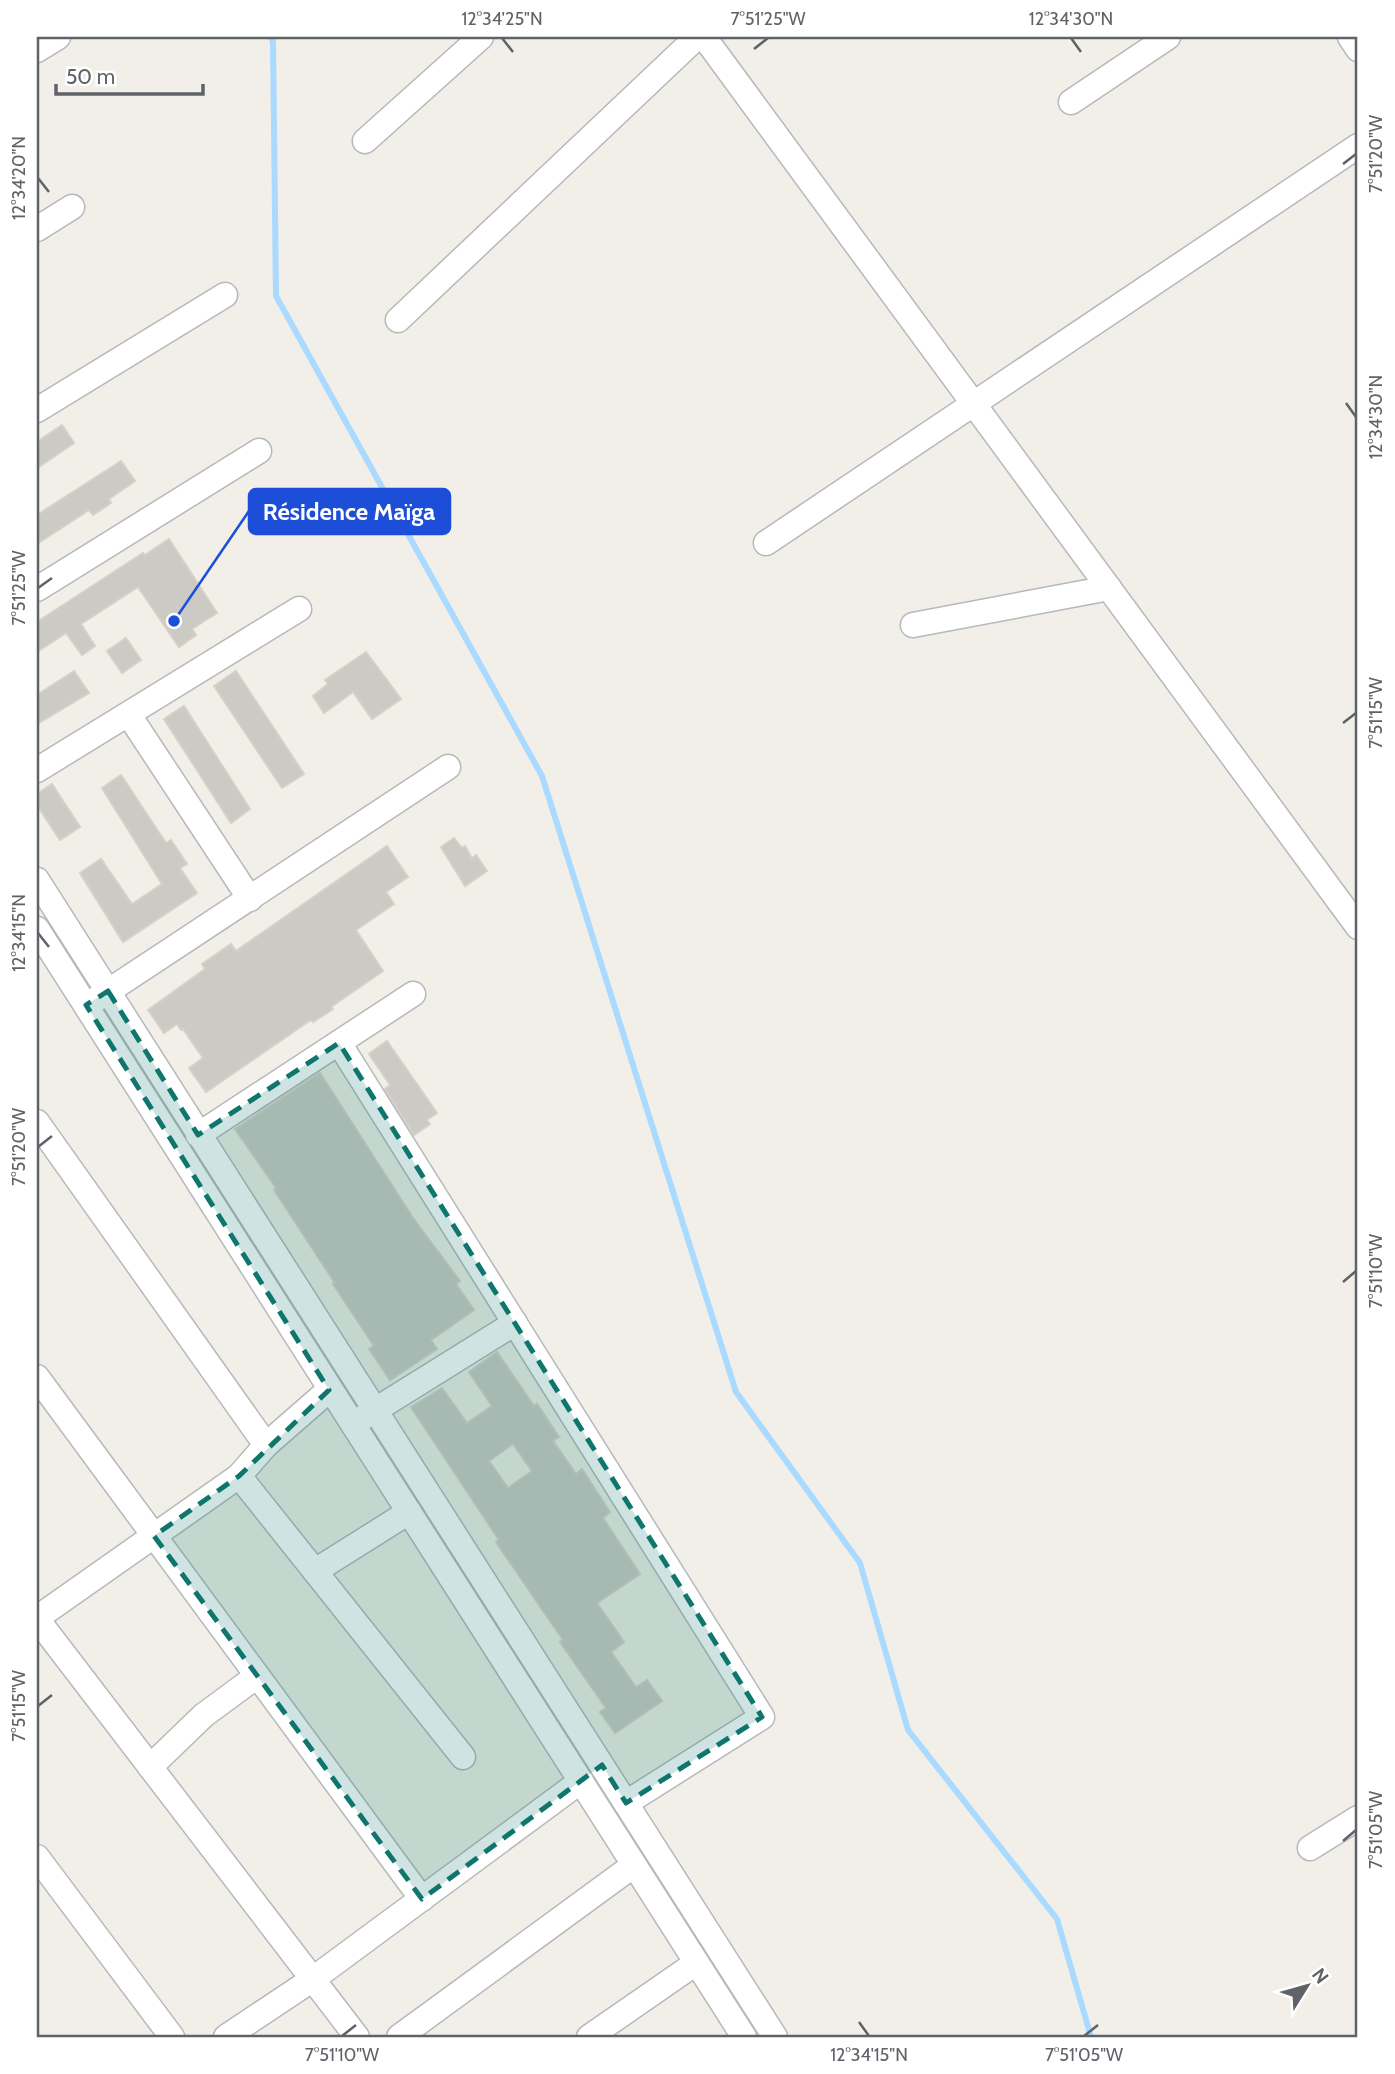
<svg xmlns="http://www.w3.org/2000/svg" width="1395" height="2074" viewBox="0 0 1395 2074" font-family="Cabin,sans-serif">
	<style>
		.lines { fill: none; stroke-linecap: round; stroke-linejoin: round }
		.stream { stroke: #aadaff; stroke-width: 6 }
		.building { fill: #cccac5; stroke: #d6d1c6; stroke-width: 2; fill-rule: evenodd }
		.minor-casing { stroke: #b5b8bc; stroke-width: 27 }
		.minor { stroke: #fff; stroke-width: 24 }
		.marked { fill: #0f766e; fill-opacity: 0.2; stroke: #0f766e; stroke-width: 5; stroke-dasharray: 14 9; stroke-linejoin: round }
		.ticks { fill: none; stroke: #5f6368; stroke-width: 2.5 }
		.leader { fill: none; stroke: #1d4ed8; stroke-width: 2.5 }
		.callout-dot { fill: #1d4ed8; stroke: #fff; stroke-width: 2.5 }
		.callout { fill: #1d4ed8; stroke: #1d4ed8; stroke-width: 2.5 }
		.callout-label { font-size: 24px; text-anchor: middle; font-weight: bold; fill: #fff }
		.neatline { fill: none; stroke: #5f6368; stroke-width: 2.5 }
		.ticks-label { font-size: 18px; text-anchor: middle; fill: #5f6368 }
	</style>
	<rect width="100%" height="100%" fill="#f1efe8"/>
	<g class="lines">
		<path class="stream" d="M271 37 273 42 276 296 542 776 736 1392 860 1563 908 1730 1057 1919 1091 2037"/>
	</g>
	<g class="building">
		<path d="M62 425 74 443 37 468V442Z"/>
		<path d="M121 461 135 481 109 499 111 503 93 515 89 510 37 544V515Z"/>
		<path d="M169 539 217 613 192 629 196 635 179 647 138 587 81 624 95 646 82 655 66 633 37 652V622L143 553 145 555Z"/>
		<path d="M126 638 141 660 122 673 107 651Z"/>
		<path d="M366 652 401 699 372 719 353 692 324 713 313 696 328 684 325 680Z"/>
		<path d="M74 671 89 693 37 724V695Z"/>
		<path d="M236 671 304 774 282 788 214 686Z"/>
		<path d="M184 706 250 809 231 823 164 719Z"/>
		<path d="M121 775 166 843 171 840 187 864 180 868 197 893 123 942 80 873 101 859 132 904 162 884 102 788Z"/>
		<path d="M52 784 80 827 60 840 37 805V794Z"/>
		<path d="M454 838 462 848 465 846 472 858 476 855 487 871 465 886 441 847Z"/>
		<path d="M387 846 408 877 386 892 394 904 356 930 383 971 331 1007 333 1009 313 1022 311 1020 302 1026 206 1092 189 1068 203 1058 183 1029 181 1030 177 1024 164 1033 148 1010 205 969 202 964 231 944 236 951Z"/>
		<path d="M387 1041 437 1113 427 1120 430 1124 414 1135 385 1089 390 1085 369 1054Z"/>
		<path d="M320 1073 413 1218 460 1281 456 1284 474 1310 431 1340 437 1349 390 1380 369 1349 374 1346 333 1284 335 1283 274 1190 276 1188 235 1129Z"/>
		<path d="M497 1352 534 1406 537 1404 559 1437 553 1441 576 1474 582 1469 610 1512 603 1518 640 1574 597 1603 624 1642 611 1652 636 1687 647 1680 662 1701 615 1733 600 1712 606 1708 560 1642 563 1640 496 1542 499 1540 411 1407 442 1388 467 1423 492 1406 469 1372ZM513 1444 532 1471 508 1488 489 1461Z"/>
	</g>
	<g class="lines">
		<g class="minor-casing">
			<g id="minor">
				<path d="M704 37 1358 927"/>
				<path d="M1350 37 1358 49"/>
				<path d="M37 50 58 37"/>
				<path d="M1071 102 1168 37"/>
				<path d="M365 141 481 37"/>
				<path d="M37 229 72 207"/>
				<path d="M398 320 697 37"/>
				<path d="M37 410 225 295"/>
				<path d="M766 543 1358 146"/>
				<path d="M37 589 259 451"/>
				<path d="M913 625 1109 588"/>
				<path d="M129 715 250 899"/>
				<path d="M37 770 299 609"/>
				<path d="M37 880 775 2037"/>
				<path d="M37 929 744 2037"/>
				<path d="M95 1000 448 767"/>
				<path d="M339 1043 762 1717 626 1803"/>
				<path d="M37 1122 266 1445"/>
				<path d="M198 1135 413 994"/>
				<path d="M37 1377 422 1899"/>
				<path d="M361 1419 515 1323"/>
				<path d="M239 1476 463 1757"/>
				<path d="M315 1571 409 1512"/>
				<path d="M37 1618 239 1476 266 1445 329 1390"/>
				<path d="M37 1619 357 2037"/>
				<path d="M150 1767 204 1715 257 1676"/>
				<path d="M1310 1848 1358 1818"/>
				<path d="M37 1857 172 2037"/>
				<path d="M226 2037 313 1979 581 1781"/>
				<path d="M399 2037 634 1865"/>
				<path d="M589 2037 696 1963"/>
			</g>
		</g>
		<use href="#minor" class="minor"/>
	</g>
	<path class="marked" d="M108 991 198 1135 339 1043 762 1717 626 1803 602 1765 422 1899 154 1536 239 1476 329 1390 86 1005Z"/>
	<path class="ticks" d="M502 38 513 52M1071 38 1081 52M754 49 768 38M1343 164 1356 154M38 178 49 192M1346 403 1356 417M38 588 52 578M1343 723 1356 713M38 933 49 947M38 1147 52 1136M1343 1282 1356 1271M38 1706 52 1695M1343 1841 1356 1830M859 2022 869 2036M342 2036 356 2025M1084 2036 1098 2025"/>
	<path class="leader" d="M174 621L249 511"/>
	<circle class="callout-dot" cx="174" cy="621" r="7"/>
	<rect class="callout" x="249" y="489" width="201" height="45" rx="7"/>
	<g class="callout-label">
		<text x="349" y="520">Résidence Maïga</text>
	</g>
	<rect width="1395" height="2074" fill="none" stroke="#ffffff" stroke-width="77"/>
	<g transform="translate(1307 1986) rotate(53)" stroke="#ffffff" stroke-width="5" paint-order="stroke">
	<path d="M0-5L12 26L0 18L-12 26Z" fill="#5f6368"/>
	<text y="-10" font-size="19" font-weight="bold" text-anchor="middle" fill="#5f6368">N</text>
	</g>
	<path d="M56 84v10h147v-10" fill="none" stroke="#5f6368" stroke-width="3.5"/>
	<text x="66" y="84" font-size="21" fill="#5f6368" stroke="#ffffff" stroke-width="5" paint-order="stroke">50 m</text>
	<rect x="38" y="38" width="1318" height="1998" class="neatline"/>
	<g class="ticks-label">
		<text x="502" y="25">12°34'25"N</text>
		<text x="768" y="25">7°51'25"W</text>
		<text x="1071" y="25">12°34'30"N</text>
		<text transform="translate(1376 154) rotate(-90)" y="6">7°51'20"W</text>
		<text transform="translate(19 178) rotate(-90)" y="6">12°34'20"N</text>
		<text transform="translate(1376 417) rotate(-90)" y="6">12°34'30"N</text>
		<text transform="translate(19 588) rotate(-90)" y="6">7°51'25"W</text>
		<text transform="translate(1376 713) rotate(-90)" y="6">7°51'15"W</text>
		<text transform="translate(19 933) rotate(-90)" y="6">12°34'15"N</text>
		<text transform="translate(19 1147) rotate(-90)" y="6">7°51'20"W</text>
		<text transform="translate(1376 1271) rotate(-90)" y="6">7°51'10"W</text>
		<text transform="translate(19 1706) rotate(-90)" y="6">7°51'15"W</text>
		<text transform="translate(1376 1830) rotate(-90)" y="6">7°51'05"W</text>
		<text x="342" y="2061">7°51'10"W</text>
		<text x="869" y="2061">12°34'15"N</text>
		<text x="1084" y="2061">7°51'05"W</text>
	</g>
</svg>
